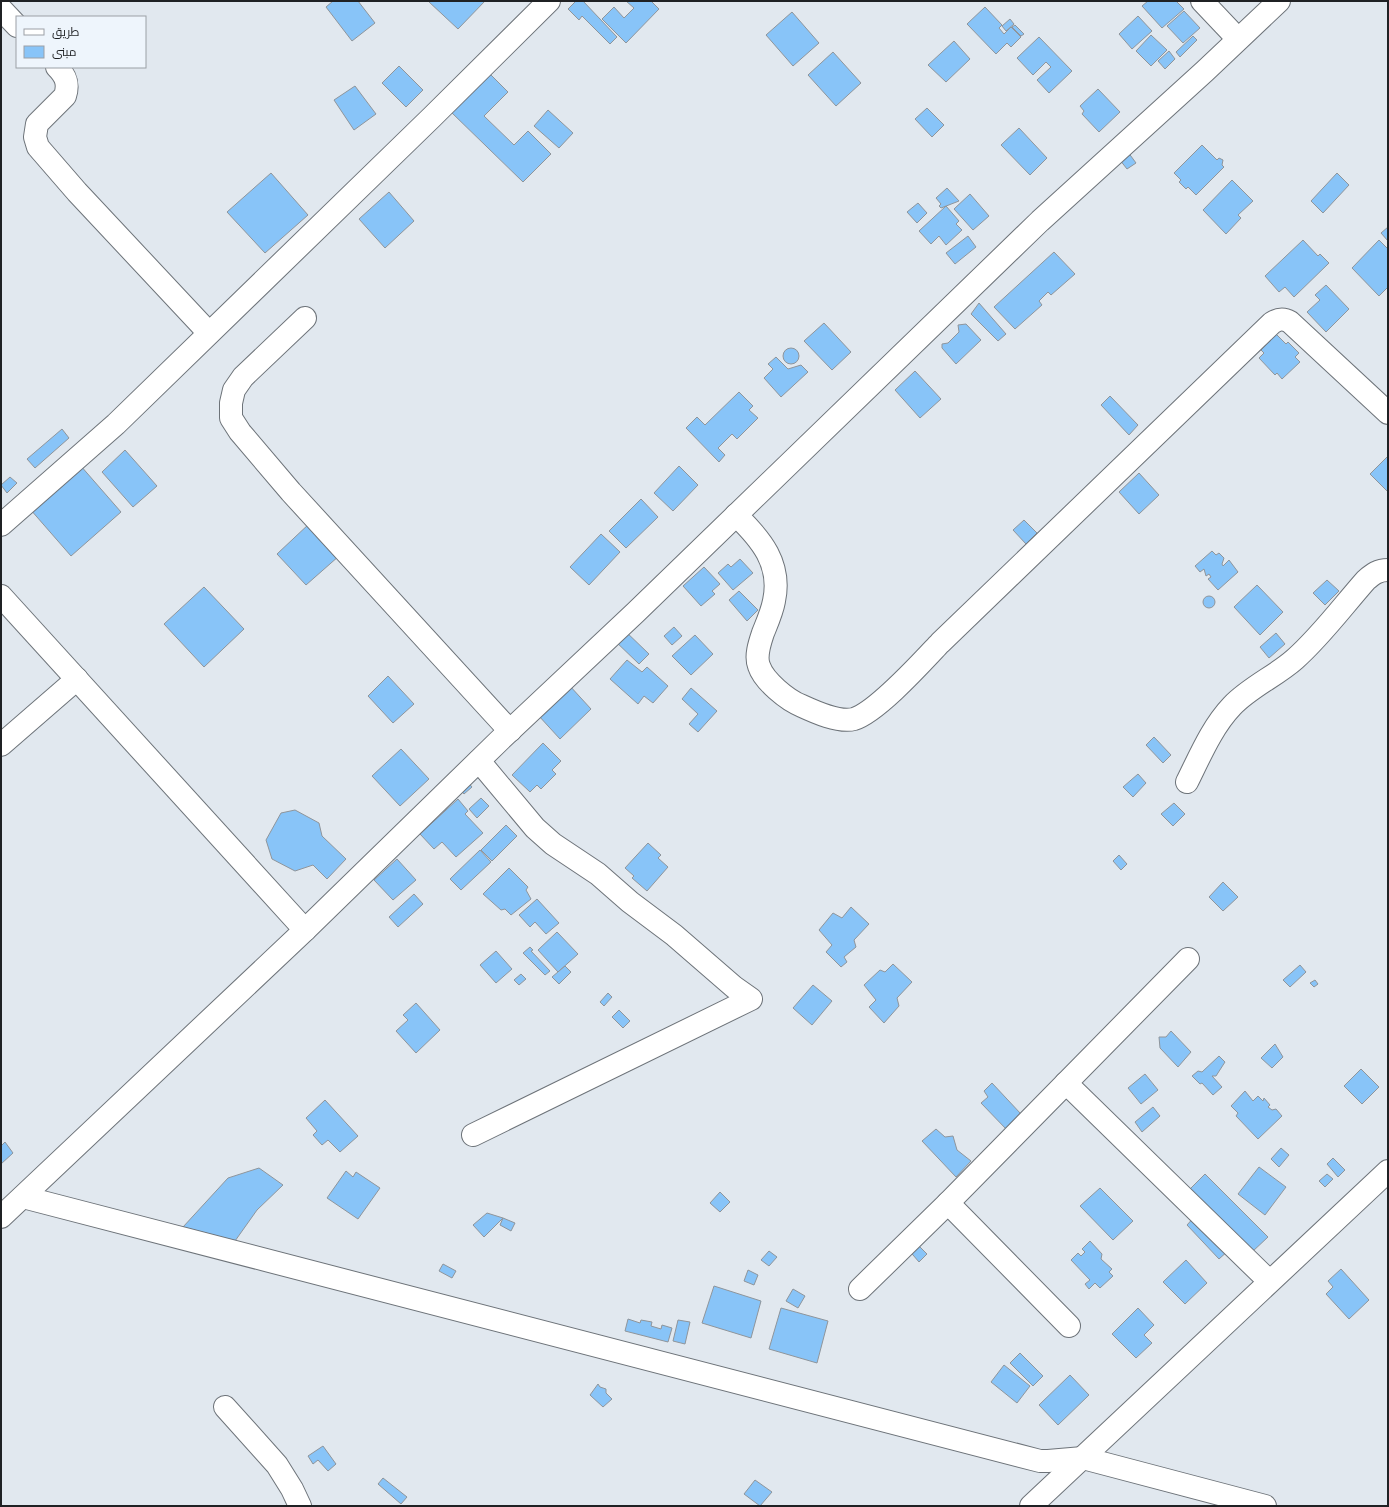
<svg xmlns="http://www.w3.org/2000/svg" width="1389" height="1507" viewBox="0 0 1389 1507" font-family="Raleway,Cairo,sans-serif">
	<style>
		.building { fill: #88c4f8; stroke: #8f959b }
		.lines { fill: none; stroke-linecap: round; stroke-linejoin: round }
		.minor-casing { stroke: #6d7379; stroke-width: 24 }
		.minor { stroke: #fff; stroke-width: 22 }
	</style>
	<rect width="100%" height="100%" fill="#e1e8ef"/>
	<g class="building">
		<path d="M333 1H358L375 23 352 41 326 7Z"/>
		<path d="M428 1H485L458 29Z"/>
		<path d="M576 1H583L617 37 610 44 582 16 579 20 568 9Z"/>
		<path d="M626 1H651L659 9 626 43 602 19 614 7 624 18 634 8Z"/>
		<path d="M1148 1H1176L1184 9 1162 28 1142 6Z"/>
		<path d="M985 7 1002 25 999 28 1004 34 1011 27 1021 37 1011 47 1007 43 996 54 967 24Z"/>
		<path d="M1184 11 1200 28 1183 43 1167 26Z"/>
		<path d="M792 12 819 43 793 66 766 35Z"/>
		<path d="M1138 16 1152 31 1132 49 1119 34Z"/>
		<path d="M1010 19 1014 24 1006 31 1002 26Z"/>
		<path d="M1015 25 1024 34 1021 36 1012 27Z"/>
		<path d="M1151 35 1167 50 1151 66 1136 51Z"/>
		<path d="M1193 36 1197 40 1180 57 1176 52Z"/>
		<path d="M1039 37 1072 71 1049 93 1037 80 1051 67 1046 62 1033 75 1017 58Z"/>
		<path d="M954 41 970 59 946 82 928 65Z"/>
		<path d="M1169 51 1175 59 1165 69 1158 61Z"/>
		<path d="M833 52 861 83 836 106 808 75Z"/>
		<path d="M399 66 423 90 406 107 382 83Z"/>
		<path d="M489 73 508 92 484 116 514 145 528 131 551 154 523 182 451 112Z"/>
		<path d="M355 86 376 114 354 130 334 100Z"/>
		<path d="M1098 89 1120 112 1099 132 1082 114 1084 111 1080 106Z"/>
		<path d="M927 108 944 125 932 137 915 119Z"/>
		<path d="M548 110 573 133 559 148 534 126Z"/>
		<path d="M1019 128 1047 158 1030 175 1001 145Z"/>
		<path d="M1202 145 1217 160 1219 158 1223 160 1222 165 1224 167 1196 195 1188 187 1186 189 1179 182 1181 180 1174 173Z"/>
		<path d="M1125 148 1136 163 1127 169 1116 155Z"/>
		<path d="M271 173 308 215 265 253 227 212Z"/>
		<path d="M1337 173 1349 185 1323 213 1311 201Z"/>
		<path d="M1232 180 1253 201 1238 215 1241 218 1226 234 1203 210Z"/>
		<path d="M947 188 959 201 941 208 939 206 941 204 936 198Z"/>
		<path d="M389 192 414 221 385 248 359 219Z"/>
		<path d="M970 194 989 216 973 230 954 209Z"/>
		<path d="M918 203 927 213 917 223 907 212Z"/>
		<path d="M946 206 959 221 956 224 962 230 946 245 939 236 931 244 919 231Z"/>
		<path d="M1388 227V241L1381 233Z"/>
		<path d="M968 236 976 247 955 264 946 253Z"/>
		<path d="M1303 240 1318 256 1320 254 1329 263 1294 297 1285 287 1279 292 1265 276Z"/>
		<path d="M1379 240 1388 249V287L1379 296 1352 268Z"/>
		<path d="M1054 252 1075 274 1051 295 1048 292 1039 301 1042 305 1015 329 994 307Z"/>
		<path d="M1326 285 1349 309 1326 332 1307 312 1320 300 1315 295Z"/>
		<path d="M979 303 1006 334 998 341 971 314Z"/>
		<path d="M824 323 851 352 832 370 804 341Z"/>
		<path d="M966 324 981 340 956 364 942 348V344L948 343 959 332 958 325Z"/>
		<path d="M1276 334 1286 344 1288 342 1299 353 1295 357 1300 362 1282 379 1277 373 1275 375 1259 358 1264 353 1261 350 1266 344 1263 340Z"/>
		<circle cx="791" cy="356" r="8"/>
		<path d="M776 357 788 369 801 365 808 372 781 397 764 378 773 369 768 364Z"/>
		<path d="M915 371 941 399 920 418 895 390Z"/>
		<path d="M739 392 753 406 749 410 758 418 737 439 732 434 718 448 725 455 719 462 686 428 697 417 705 425Z"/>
		<path d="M1110 396 1138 425 1129 435 1101 405Z"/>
		<path d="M62 429 69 438 35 468 27 459Z"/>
		<path d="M125 450 157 486 133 507 102 472Z"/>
		<path d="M1388 456V492L1370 474Z"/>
		<path d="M80 465 121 512 71 556 30 509Z"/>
		<path d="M679 466 698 485 673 511 654 493Z"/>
		<path d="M1139 473 1159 495 1139 514 1119 492Z"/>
		<path d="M10 477 17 483 7 493 1 485Z"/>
		<path d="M641 499 658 517 626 548 609 531Z"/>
		<path d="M1024 520 1037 533 1026 544 1013 530Z"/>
		<path d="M310 523 339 556 306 585 277 554Z"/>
		<path d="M601 534 620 552 589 585 570 567Z"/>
		<path d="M1212 551 1216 555 1219 553 1224 558 1222 564 1223 566 1229 560 1238 572 1218 590 1208 579 1211 577 1209 574 1206 576 1204 569 1200 572 1195 566Z"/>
		<path d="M740 559 753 573 733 590 718 573 728 564 731 567Z"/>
		<path d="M704 567 720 584 712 591 715 594 701 606 683 586Z"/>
		<path d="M1327 580 1339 591 1325 605 1313 593Z"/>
		<path d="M1257 585 1283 612 1260 635 1234 607Z"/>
		<path d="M204 587 244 629 204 667 164 624Z"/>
		<path d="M739 591 758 610 747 621 729 600Z"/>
		<circle cx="1209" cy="602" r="6"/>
		<path d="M674 627 682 636 672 645 664 636Z"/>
		<path d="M622 628 649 654 639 664 612 638Z"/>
		<path d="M1276 633 1285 644 1269 658 1260 647Z"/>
		<path d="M695 635 713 654 691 675 672 656Z"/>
		<path d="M627 660 642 672 647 667 668 686 653 703 644 696 638 704 610 679Z"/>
		<path d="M388 676 414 704 393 723 368 696Z"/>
		<path d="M569 685 591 709 560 739 538 715Z"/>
		<path d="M691 688 717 711 698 732 689 724 698 714 682 699Z"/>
		<path d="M1154 737 1171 755 1163 763 1146 745Z"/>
		<path d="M543 743 561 761 552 770 556 774 541 789 537 785 530 792 512 775Z"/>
		<path d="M401 749 429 779 400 806 372 776Z"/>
		<path d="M1138 774 1146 783 1133 797 1123 787Z"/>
		<path d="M466 780 472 787 464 794 459 788Z"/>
		<path d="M481 798 489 806 477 818 469 809Z"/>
		<path d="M458 799 468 811 465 814 483 833 456 857 442 842 434 849 420 834Z"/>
		<path d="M1174 803 1185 814 1173 826 1161 814Z"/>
		<path d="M295 810 319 823 322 836 346 859 327 879 313 865 295 871 272 859 266 840 281 813Z"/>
		<path d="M506 825 517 836 492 861 481 850Z"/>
		<path d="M648 843 661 855 658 858 668 867 647 891 632 878 634 876 625 868Z"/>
		<path d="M480 850 491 862 461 890 450 879Z"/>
		<path d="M1119 855 1127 864 1121 870 1113 861Z"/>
		<path d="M397 859 416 880 393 900 374 880Z"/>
		<path d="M509 868 528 887 526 890 531 899 511 915 505 909 501 910 483 894Z"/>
		<path d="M1223 882 1238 897 1223 911 1209 897Z"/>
		<path d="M414 894 423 904 398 927 389 917Z"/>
		<path d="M537 899 559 923 546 934 535 922 530 927 519 915Z"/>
		<path d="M851 907 869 924 854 940 856 947 844 957 847 962 841 967 826 952 832 945 819 930 833 913 842 918Z"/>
		<path d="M557 932 578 954 558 972 538 950Z"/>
		<path d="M530 947 533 950 531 951 550 971 545 975 523 953Z"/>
		<path d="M496 951 512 969 496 983 480 965Z"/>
		<path d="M893 964 912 982 897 998 899 1006 884 1023 869 1007 876 1000 864 985 880 970 885 972Z"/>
		<path d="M1300 965 1306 972 1290 987 1283 980Z"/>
		<path d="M565 966 571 972 559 984 552 977Z"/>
		<path d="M521 974 526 979 519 985 514 980Z"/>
		<path d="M1315 980 1318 984 1314 987 1310 983Z"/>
		<path d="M813 985 832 1001 812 1025 793 1008Z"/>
		<path d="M608 993 612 997 604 1006 600 1002Z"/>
		<path d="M416 1003 440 1030 416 1053 396 1031 408 1020 403 1015Z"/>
		<path d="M619 1010 630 1021 623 1028 612 1017Z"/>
		<path d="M1171 1031 1191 1052 1178 1067 1160 1048 1159 1037H1166Z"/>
		<path d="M1275 1044 1283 1057 1272 1068 1261 1058Z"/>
		<path d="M1219 1056 1225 1062 1216 1076H1212L1222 1087 1213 1095 1202 1083 1200 1084 1192 1076 1198 1071 1202 1072Z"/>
		<path d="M1361 1069 1379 1087 1362 1104 1344 1086Z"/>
		<path d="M1145 1074 1158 1090 1141 1104 1128 1088Z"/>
		<path d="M992 1083 1021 1114 1007 1130 981 1103 988 1097 984 1091Z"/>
		<path d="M1245 1091 1253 1101 1258 1096 1263 1101 1264 1098 1270 1105 1268 1107 1272 1110 1276 1109 1282 1116 1258 1139 1236 1116 1238 1113 1231 1106Z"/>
		<path d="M325 1100 358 1136 340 1152 328 1140 322 1145 313 1135 317 1131 306 1118Z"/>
		<path d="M1153 1107 1160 1116 1142 1132 1135 1122Z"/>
		<path d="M936 1129 945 1137 953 1136 957 1150 971 1161 956 1177 922 1141Z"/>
		<path d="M5 1142 13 1153 1 1164V1146Z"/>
		<path d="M1281 1148 1289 1155 1279 1167 1271 1159Z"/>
		<path d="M1333 1158 1345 1170 1338 1177 1327 1164Z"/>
		<path d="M1259 1167 1286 1187 1265 1215 1238 1194Z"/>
		<path d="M259 1168 283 1185 257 1210 235 1241 183 1227 228 1178Z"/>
		<path d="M346 1171 353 1177 356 1172 380 1188 358 1219 327 1198Z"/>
		<path d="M1205 1174 1268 1237 1252 1252 1190 1189Z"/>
		<path d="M1327 1174 1333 1179 1325 1187 1319 1181Z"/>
		<path d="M1100 1188 1133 1221 1113 1240 1080 1206Z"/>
		<path d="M720 1192 730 1202 720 1212 710 1203Z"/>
		<path d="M487 1213 503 1218 484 1237 473 1225Z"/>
		<path d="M1196 1215 1229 1250 1219 1259 1187 1225Z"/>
		<path d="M503 1218 515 1223 511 1231 500 1225Z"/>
		<path d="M1090 1241 1102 1254 1101 1259 1112 1269 1109 1272 1113 1276 1100 1288 1095 1283 1089 1289 1085 1284 1090 1280 1071 1260 1078 1253 1081 1256 1085 1252 1082 1249Z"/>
		<path d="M915 1242 927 1254 919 1262 907 1248Z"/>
		<path d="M769 1251 777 1257 769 1266 761 1260Z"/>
		<path d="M1186 1260 1207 1283 1185 1304 1163 1282Z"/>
		<path d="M443 1264 456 1271 452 1278 439 1271Z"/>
		<path d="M1341 1269 1369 1300 1349 1319 1326 1294 1333 1287 1328 1281Z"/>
		<path d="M748 1270 758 1275 754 1285 744 1281Z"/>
		<path d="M714 1286 761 1301 751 1338 702 1323Z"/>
		<path d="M793 1289 805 1296 798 1308 786 1301Z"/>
		<path d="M781 1308 828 1321 817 1363 769 1349Z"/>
		<path d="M1138 1308 1154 1325 1144 1335 1152 1343 1136 1358 1112 1334Z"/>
		<path d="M628 1319 640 1323 641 1320 652 1322 651 1326 661 1329 662 1325 672 1328 668 1342 625 1331Z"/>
		<path d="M678 1320 690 1322 685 1344 673 1341Z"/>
		<path d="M1020 1353 1043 1376 1033 1386 1010 1363Z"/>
		<path d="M1004 1365 1030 1386 1017 1403 991 1382Z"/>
		<path d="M1070 1375 1089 1395 1058 1425 1039 1405Z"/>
		<path d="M598 1384 600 1387 606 1389V1393L612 1399 603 1407 590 1395Z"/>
		<path d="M323 1446 336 1464 328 1471 318 1460 313 1464 308 1456Z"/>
		<path d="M383 1478 407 1497 401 1504 378 1484Z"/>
		<path d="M755 1480 772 1492 760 1506 744 1494Z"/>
	</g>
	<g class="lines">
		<g class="minor-casing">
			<g id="minor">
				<path d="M1202 1 1238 39"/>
				<path d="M1 9 17 26"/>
				<path d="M57 67C66 76 69 84 65 96L37 124 35 137 38 147 77 192 209 333"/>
				<path d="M305 318 243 377 234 390 231 403V418L240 432 291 492 510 731"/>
				<path d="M736 515C761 539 782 564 774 601 772 612 767 623 763 633 760 642 755 656 759 666 764 681 787 700 802 706 815 712 839 723 854 719 877 712 922 662 940 643L1272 323C1278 319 1283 318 1290 322L1388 413"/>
				<path d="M1 525 116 424 432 117 549 1"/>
				<path d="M1 596 305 930"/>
				<path d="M1 745 77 679"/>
				<path d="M1187 782C1200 756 1212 727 1232 706 1250 687 1276 676 1295 659 1321 636 1343 606 1366 580 1373 574 1378 570 1388 570"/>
				<path d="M1066 1083 1269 1281"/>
				<path d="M473 1135 751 999 734 987 674 935 630 902 598 874 553 844 535 828 479 761"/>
				<path d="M23 1197 1040 1461H1048L1083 1458 1265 1506"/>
				<path d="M948 1203 1069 1326"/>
				<path d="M1 1217 305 930 500 740 635 613 1040 221 1205 71 1279 1"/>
				<path d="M860 1289 948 1203 1188 959"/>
				<path d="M225 1407 277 1465 292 1489 300 1506"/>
				<path d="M1031 1506 1388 1171"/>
			</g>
		</g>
		<use href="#minor" class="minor"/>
	</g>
	<rect width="1389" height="1507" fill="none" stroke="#1f2124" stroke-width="4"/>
	<rect x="16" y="16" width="130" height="52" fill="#eef5fc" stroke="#9ba0a6"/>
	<rect x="24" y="29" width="20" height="6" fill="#ffffff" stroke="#9ba0a6"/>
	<text x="52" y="36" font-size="12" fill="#1f2124">طريق</text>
	<rect x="24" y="46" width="20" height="12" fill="#88c4f8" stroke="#9ba0a6"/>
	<text x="52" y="56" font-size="12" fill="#1f2124">مبنى</text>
</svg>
